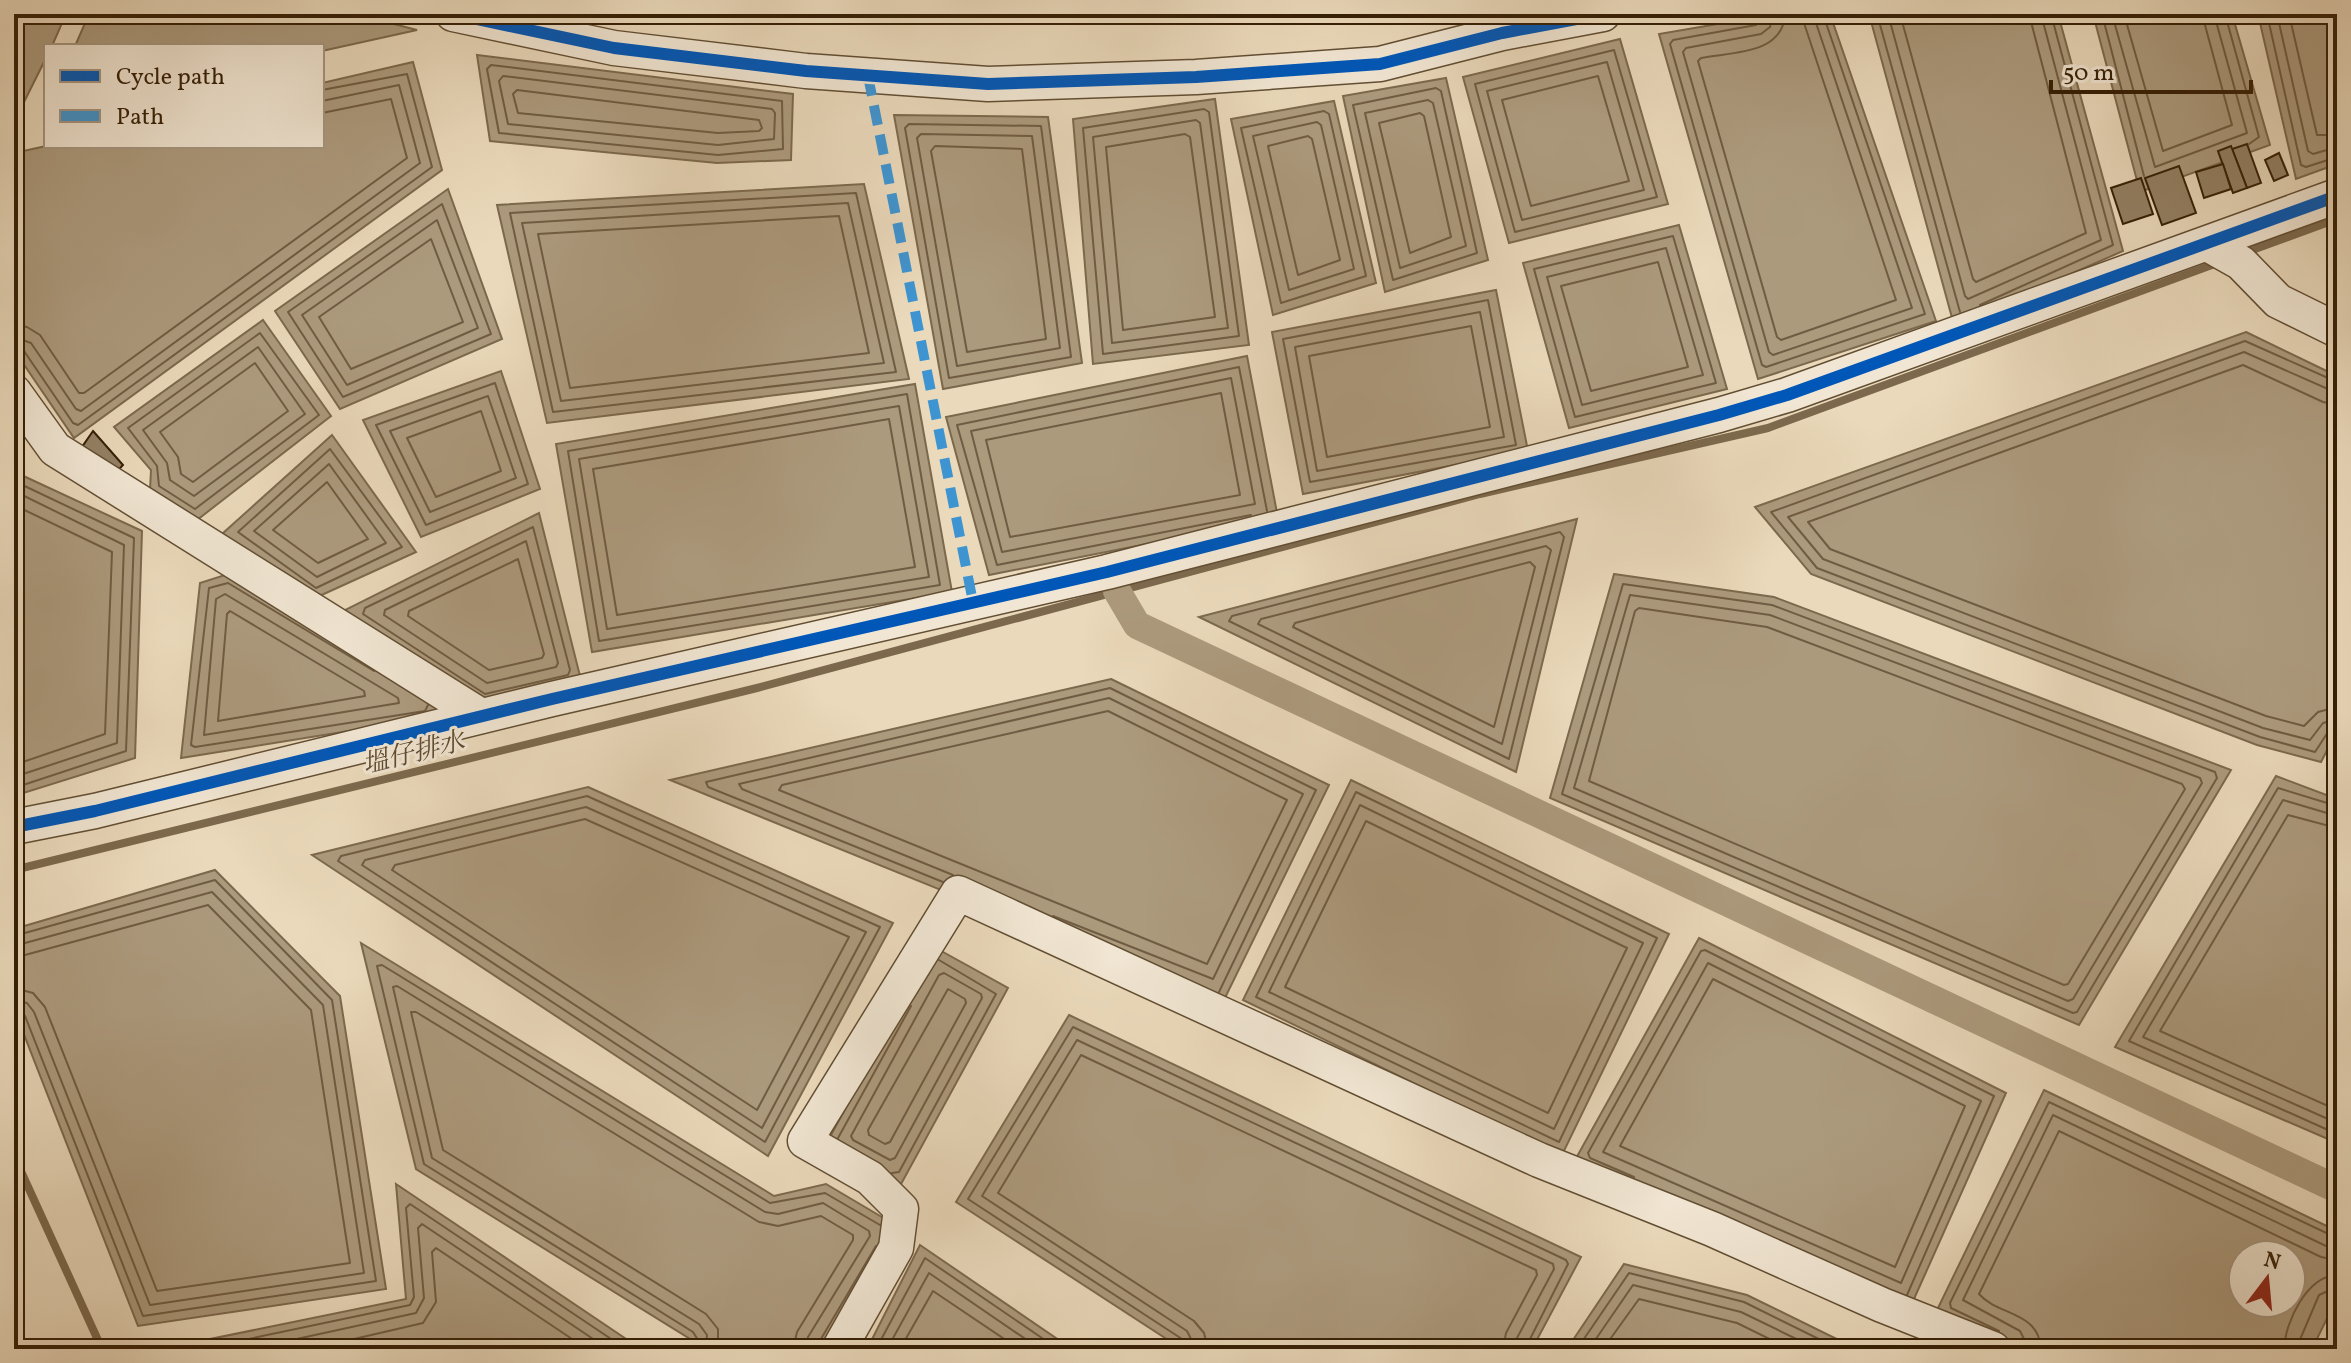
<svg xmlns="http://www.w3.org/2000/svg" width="2351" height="1363" viewBox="0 0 2351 1363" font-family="Vollkorn,'Noto Serif TC',serif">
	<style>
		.water { fill: #ac9a7d; stroke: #7c694d; stroke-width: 2; fill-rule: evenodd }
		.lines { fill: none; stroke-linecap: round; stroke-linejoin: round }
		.shore { stroke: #705c42; stroke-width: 2 }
		.stream { stroke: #7c694d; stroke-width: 8 }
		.canal { stroke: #ac9a7d; stroke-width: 28 }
		.building { fill: #938064; stroke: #351f06; stroke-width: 2 }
		.minor-casing { stroke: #624e33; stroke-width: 37 }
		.minor { stroke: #f1e6d3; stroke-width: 34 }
		.quiet { stroke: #3e94d1; stroke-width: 10; stroke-dasharray: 20 10; stroke-linecap: butt }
		.cycleway-casing { stroke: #f1e6d3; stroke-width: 17 }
		.cycleway { stroke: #0057b8; stroke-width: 12 }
		.labels { text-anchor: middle; stroke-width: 6; stroke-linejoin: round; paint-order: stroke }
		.water-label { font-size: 26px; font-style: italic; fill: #5f4a30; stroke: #f1e6d3 }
	</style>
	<rect width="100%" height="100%" fill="#ead9bb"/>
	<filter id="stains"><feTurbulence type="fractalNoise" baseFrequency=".0025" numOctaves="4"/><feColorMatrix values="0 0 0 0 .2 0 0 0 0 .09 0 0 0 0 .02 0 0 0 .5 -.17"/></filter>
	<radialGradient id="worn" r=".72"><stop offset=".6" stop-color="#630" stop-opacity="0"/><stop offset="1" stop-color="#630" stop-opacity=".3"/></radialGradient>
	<g class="water">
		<path d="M14 14H66L52 46H46V58L14 122Z"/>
		<path d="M89 14H355L417 30 322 51V46H75Z"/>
		<path d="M1776 14H1830L1936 321 1758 379 1659 34Z"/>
		<path d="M1869 14H2058L2123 251 1954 325Z"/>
		<path d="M2093 14H2232L2270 145 2140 192Z"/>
		<path d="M2258 14H2337V164L2296 179Z"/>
		<path d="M1620 39 1668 204 1509 243 1463 77Z"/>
		<path d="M477 55 793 94 791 160 717 163 490 141Z"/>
		<path d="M413 62 442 170 74 438 14 350V153L46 146H322V83Z"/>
		<path d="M1446 78 1488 260 1385 292 1343 96Z"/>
		<path d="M1215 99 1249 345 1093 364 1073 119Z"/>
		<path d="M1334 101 1376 283 1273 315 1231 119Z"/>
		<path d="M894 115 1048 117 1082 363 943 389Z"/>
		<path d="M864 184 909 379 547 423 497 205Z"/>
		<path d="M448 189 502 339 340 409 275 311Z"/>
		<path d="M1679 225 1727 389 1569 428 1523 263Z"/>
		<path d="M1496 290 1528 451 1303 494 1272 332Z"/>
		<path d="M263 320 331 416 197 520 150 490 151 470 114 427Z"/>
		<path d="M2246 332 2337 376V731L2321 762 2257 745 1811 574 1755 507Z"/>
		<path d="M1247 356 1278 518 989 575 946 417Z"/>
		<path d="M501 371 540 489 421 537 363 420Z"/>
		<path d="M915 384 952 592 592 652 556 444Z"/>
		<path d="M332 435 416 552 315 598 222 534Z"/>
		<path d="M17 473 142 531 135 758 14 796V475Z"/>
		<path d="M539 513 581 680 484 703 343 611Z"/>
		<path d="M1577 519 1516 772 1199 617Z"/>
		<path d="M228 574 448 715 181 758 200 583Z"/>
		<path d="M1614 574 1774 597 2231 770 2079 1025 1550 798Z"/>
		<path d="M1111 679 1329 785 1222 1004 670 780Z"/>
		<path d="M2276 776 2337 799V1143L2115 1047Z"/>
		<path d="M1351 780 1669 934 1562 1155 1243 1000Z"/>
		<path d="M588 787 893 923 768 1156 312 855Z"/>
		<path d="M215 870 340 996 386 1289 138 1326 14 1009V929Z"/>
		<path d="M1699 938 2006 1093 1910 1308 1575 1160Z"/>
		<path d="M361 943 774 1196 826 1184 897 1226 821 1349H686L690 1339 416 1169Z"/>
		<path d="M934 947 1008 988 900 1186 825 1146Z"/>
		<path d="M1069 1015 1581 1257 1532 1349H1182L956 1202Z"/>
		<path d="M2044 1090 2337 1231V1298L2312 1349H2018L1937 1310ZM2243 1255H2291V1303H2243Z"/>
		<path d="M396 1184 641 1349H161L406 1299Z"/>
		<path d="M920 1245 1072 1349H867Z"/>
		<path d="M1624 1264 1747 1295 1857 1349H1567Z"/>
	</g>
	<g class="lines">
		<g class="shore">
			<path d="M1763 14 1756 25 1673 40 1670 44 1762 365 1766 367 1925 314 1823 14"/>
			<path d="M1773 14 1770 27 1761 34 1686 48 1683 52 1769 352 1773 355 1912 308 1813 14"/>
			<path d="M1785 14C1783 55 1731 52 1701 58L1698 61 1777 337 1781 340 1896 300 1801 14"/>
			<path d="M1877 14 1960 312"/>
			<path d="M1888 14 1965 296 1968 299 2101 240 2041 14"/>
			<path d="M1900 14 1973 279 1976 282 2086 233 2029 14"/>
			<path d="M2102 14 2144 176"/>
			<path d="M2112 14 2155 167 2247 133 2214 14"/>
			<path d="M2124 14 2163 151 2232 125 2202 14"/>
			<path d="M2225 14 2259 137 2249 144"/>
			<path d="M2267 14 2301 165 2306 167 2337 157"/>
			<path d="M2277 14 2308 151 2313 154 2337 147"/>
			<path d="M2289 14 2317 135H2337"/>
			<path d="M1614 50 1657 197 1515 232 1475 84Z"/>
			<path d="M1607 62 1644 190 1522 220 1487 91Z"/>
			<path d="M491 65 782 101 783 149 718 155 499 133 487 69Z"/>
			<path d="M503 76 772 109 775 113 774 139 718 145 508 124 499 81Z"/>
			<path d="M1598 76 1629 181 1531 206 1502 100Z"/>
			<path d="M1436 88 1441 91 1477 253 1393 280 1353 105Z"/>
			<path d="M517 90 759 120 762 128 759 131 718 133 518 113 513 94Z"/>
			<path d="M1428 100 1433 103 1466 246 1400 268 1365 113Z"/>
			<path d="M1204 109 1209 112 1239 336 1103 354 1083 128Z"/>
			<path d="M1324 111 1329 114 1366 276 1281 303 1241 128Z"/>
			<path d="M1420 113 1424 116 1451 237 1410 253 1379 123Z"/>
			<path d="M1196 120 1200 123 1228 328 1112 343 1093 137Z"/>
			<path d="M1317 122 1321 125 1354 269 1289 290 1253 136Z"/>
			<path d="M909 124 1041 126 1071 357 949 378 905 128Z"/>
			<path d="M921 134 1032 136 1060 348 957 366 917 138Z"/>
			<path d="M1185 134 1190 137 1215 317 1123 330 1106 147Z"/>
			<path d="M1308 136 1312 139 1340 260 1298 275 1268 146Z"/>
			<path d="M935 146 1022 149 1046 339 967 352 931 151Z"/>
			<path d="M856 193 896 372 553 412 510 213Z"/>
			<path d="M848 203 884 363 561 401 522 223Z"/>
			<path d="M442 204 491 334 343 397 288 312Z"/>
			<path d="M839 216 869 353 570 388 538 234Z"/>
			<path d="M437 220 478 328 347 385 302 315Z"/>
			<path d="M1673 236 1716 383 1575 417 1534 269Z"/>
			<path d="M431 239 463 322 351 369 319 317Z"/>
			<path d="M1666 248 1703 375 1582 405 1547 277Z"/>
			<path d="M1658 262 1688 367 1591 391 1561 286Z"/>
			<path d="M1488 300 1516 445 1310 482 1283 339Z"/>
			<path d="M1980 305 2113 245 2051 14"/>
			<path d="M1480 312 1504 437 1317 471 1295 347Z"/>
			<path d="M14 325 27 327 40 335 79 393H84L407 158 391 99 322 113"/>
			<path d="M1471 326 1490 427 1327 457 1309 356Z"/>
			<path d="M260 333 319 415 195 509 159 486 157 466 128 428Z"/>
			<path d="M14 337 31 343 76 409 81 411 420 163 399 85 322 101"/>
			<path d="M14 347 24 351 73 423 78 425 432 167 407 74 322 90"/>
			<path d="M258 347 305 414 194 496 170 480 167 463 143 430Z"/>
			<path d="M255 363 288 411 193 482 181 474 178 457 160 432Z"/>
			<path d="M1231 378 1255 504 1002 552 971 431Z"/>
			<path d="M2337 382 2245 341 1771 512 1817 568 2260 737 2315 752 2328 732 2337 729"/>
			<path d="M495 383 528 484 426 525 376 425Z"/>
			<path d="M1221 393 1240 495 1010 537 986 440Z"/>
			<path d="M2337 393 2244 352 1788 517 1823 559 2263 728 2310 740 2323 723 2337 719"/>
			<path d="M907 394 940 585 599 641 568 451Z"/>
			<path d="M488 396 516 478 430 512 390 431Z"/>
			<path d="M2337 405 2323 402 2243 365 1808 522 1830 549 2266 716 2304 726 2318 712 2337 707"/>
			<path d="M899 406 929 577 607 629 579 459Z"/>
			<path d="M481 411 501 471 436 497 407 438Z"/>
			<path d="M889 419 915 567 617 615 593 469Z"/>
			<path d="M330 449 402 547 316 588 238 532Z"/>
			<path d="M329 464 386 543 317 577 254 531Z"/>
			<path d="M14 481 134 538 126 751 14 788"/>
			<path d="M327 482 368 539 318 563 273 530Z"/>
			<path d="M14 491 124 545 117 743 14 777"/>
			<path d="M14 505 112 552 105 734 14 765"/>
			<path d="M1251 515 997 565 957 425 1239 367 1267 511"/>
			<path d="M533 527 570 670 568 675 485 694 363 614 365 608Z"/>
			<path d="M1560 532 1564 537 1509 759 1229 621 1232 616Z"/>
			<path d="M526 541 558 663 556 667 487 683 384 615 385 610Z"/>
			<path d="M1546 546 1551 550 1502 744 1258 624 1261 619Z"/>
			<path d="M518 559 544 654 542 658 489 670 408 616 409 611Z"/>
			<path d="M1530 562 1535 567 1494 727 1293 627 1295 623Z"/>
			<path d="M1623 584 1772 605 2215 772 2217 778 2077 1012 2073 1013 1562 794Z"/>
			<path d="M225 594 398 698 399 703 204 735 216 599Z"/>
			<path d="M1630 595 1770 615 2200 778 2202 783 2073 999 2068 1001 1574 788Z"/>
			<path d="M1639 608 1767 627 2182 784 2185 789 2068 984 2064 985 1589 781 1635 611Z"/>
			<path d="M230 611 364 691 365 696 218 721 227 614Z"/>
			<path d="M374 671 228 583 209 588 191 745 195 747 425 711 428 705"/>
			<path d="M1108 711 1287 800 1207 964 779 790 782 785Z"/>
			<path d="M1356 792 1657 938 1559 1142 1256 997Z"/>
			<path d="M587 796 880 927 765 1142 338 861 341 856Z"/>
			<path d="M1360 805 1643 943 1554 1129 1269 992Z"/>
			<path d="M2337 806 2278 788 2129 1041 2337 1134"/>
			<path d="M586 807 866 932 762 1128 362 865 365 860Z"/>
			<path d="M2337 816 2283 800 2143 1037 2337 1123"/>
			<path d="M585 819 849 937 757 1110 392 870 395 865Z"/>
			<path d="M1366 821 1627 948 1548 1113 1285 987Z"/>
			<path d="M2337 828 2288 815 2160 1031 2337 1110"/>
			<path d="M953 875 742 789 739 784 1109 698 1303 794 1213 979 1053 916"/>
			<path d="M943 882 708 787 706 782 1110 688 1316 790 1219 992"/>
			<path d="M14 936 215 880 332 1000 376 1281 143 1316 25 1016 14 1010"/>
			<path d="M14 946 212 892 323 1005 364 1273 150 1305 34 1012 27 1003 14 1000"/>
			<path d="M14 958 208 905 311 1010 350 1263 157 1291 45 1007 33 993 14 988"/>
			<path d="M1708 963 1981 1101 1901 1283 1603 1152Z"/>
			<path d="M944 973 981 994 982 998 895 1158 890 1160 853 1140 851 1136 939 975Z"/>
			<path d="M1713 979 1965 1106 1895 1267 1620 1146Z"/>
			<path d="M948 989 965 999 966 1003 890 1142 885 1144 869 1135 868 1130Z"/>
			<path d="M838 1138 911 1006"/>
			<path d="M892 1173 899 1172 996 994 939 960"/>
			<path d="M1634 1177 1590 1158 1588 1153 1701 951 1705 950 1994 1096 1907 1295"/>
			<path d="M1999 1331 1951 1308 1950 1303 2049 1102 2337 1238"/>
			<path d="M201 1349 410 1305 414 1297 406 1208 410 1204 626 1349"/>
			<path d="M251 1349 416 1313 424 1298 418 1228 422 1224 608 1349"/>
			<path d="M311 1349 423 1323 436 1302 432 1252 436 1248 587 1349"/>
			<path d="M695 1349 698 1340 693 1332 424 1164 377 966 382 965 770 1203 825 1193 880 1225"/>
			<path d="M706 1349 707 1335 699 1324 432 1158 393 987 397 986 765 1212 778 1214 823 1203 869 1231 870 1236 808 1337 805 1349"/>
			<path d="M718 1349V1329L706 1314 443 1150 411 1012H416L759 1222 778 1226 821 1216 853 1235V1240L797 1332 793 1349"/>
			<path d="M815 1349 876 1246"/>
			<path d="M876 1349 925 1258 1058 1349"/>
			<path d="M887 1349 929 1273 1040 1349"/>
			<path d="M900 1349 933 1291 1019 1349"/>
			<path d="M1185 1349 1182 1339 968 1199 1073 1027 1566 1260 1568 1264 1525 1349"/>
			<path d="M1196 1349 1187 1331 982 1196 1077 1040 1553 1264 1554 1269 1517 1338 1515 1349"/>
			<path d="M1208 1349 1204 1333 1194 1321 998 1193 1081 1055 1536 1270 1537 1275 1506 1333 1503 1349"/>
			<path d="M1577 1349 1629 1273 1744 1302 1839 1349"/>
			<path d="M1589 1349 1633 1285 1741 1312 1817 1349"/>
			<path d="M1603 1349 1639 1299 1737 1323 1790 1349"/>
			<path d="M2029 1349 2020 1331 1963 1300 2053 1115 2326 1246 2337 1248"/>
			<path d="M2041 1349C2039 1311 1998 1316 1979 1294L2059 1131 2321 1257 2337 1260"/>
			<path d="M2284 1349C2285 1322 2307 1276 2337 1275"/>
			<path d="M2296 1349 2319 1295 2337 1287"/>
		</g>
		<g class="stream">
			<path d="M2244 253 2337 219"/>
			<path d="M14 870 757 688 1480 494 1768 428 2220 262"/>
			<path d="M14 1156 102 1349"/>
		</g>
		<path class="canal" d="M1117 591 1137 625 2337 1189"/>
	</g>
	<g class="building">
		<path d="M2247 144 2261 183 2247 188 2232 149Z"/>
		<path d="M2231 146 2247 188 2233 193 2218 151Z"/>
		<path d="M2279 153 2288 175 2274 181 2265 160Z"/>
		<path d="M2223 164 2231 189 2204 198 2196 172Z"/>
		<path d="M2179 166 2196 213 2162 225 2145 178Z"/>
		<path d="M2141 178 2153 214 2123 224 2111 188Z"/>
		<path d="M93 431 123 465 112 477 82 447Z"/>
	</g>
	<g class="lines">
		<g class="minor-casing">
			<g id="minor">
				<path d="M453 14 614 48 806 71 988 84 1196 77 1380 64 1502 33 1603 14"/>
				<path d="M2209 245 2241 263 2278 301 2337 330"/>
				<path d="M14 392 55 449 481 716"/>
				<path d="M14 827 95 811 552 699 1107 572 1719 415 1787 395 2337 196"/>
				<path d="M839 1349 896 1248 901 1209 870 1178 805 1141 958 893 1539 1160 1712 1229 1882 1305 1993 1349"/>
			</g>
		</g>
		<use href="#minor" class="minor"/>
		<path class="quiet" d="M868 76 973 602"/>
		<g class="cycleway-casing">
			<g id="cycleway">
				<path d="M453 14 614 48 806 71 988 84 1196 77 1380 64 1502 33 1603 14"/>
				<path d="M14 827 95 811 552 699 1107 572 1719 415 1787 395 2337 196"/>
			</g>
		</g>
		<use href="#cycleway" class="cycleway"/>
	</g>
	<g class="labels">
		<g class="water-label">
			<text transform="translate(413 752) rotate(-14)" y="9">塭仔排水</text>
		</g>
	</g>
	<rect width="2351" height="1363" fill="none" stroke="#ead9bb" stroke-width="48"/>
	<rect x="16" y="16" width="2319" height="1331" fill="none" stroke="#351f06" stroke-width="4"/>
	<rect x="24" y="24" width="2303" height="1315" fill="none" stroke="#351f06" stroke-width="2"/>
	<rect x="44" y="44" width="280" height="104" fill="#f1e6d3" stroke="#a69681" stroke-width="2"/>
	<rect x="60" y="70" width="40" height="12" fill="#0057b8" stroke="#a69681" stroke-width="2"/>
	<text x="116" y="84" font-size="24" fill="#351f06">Cycle path</text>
	<rect x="60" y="110" width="40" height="12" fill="#3e94d1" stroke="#a69681" stroke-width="2"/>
	<text x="116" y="124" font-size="24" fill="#351f06">Path</text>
	<g transform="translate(2267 1279) rotate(16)"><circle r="38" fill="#f1e6d3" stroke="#a69681" stroke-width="2"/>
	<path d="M0-6L14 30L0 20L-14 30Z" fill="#8f2418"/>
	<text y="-12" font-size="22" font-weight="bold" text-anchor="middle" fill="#351f06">N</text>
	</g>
	<path d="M2051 80v12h200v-12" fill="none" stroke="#351f06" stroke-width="4"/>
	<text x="2063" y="80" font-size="24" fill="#351f06" stroke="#f1e6d3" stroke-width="6" paint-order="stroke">50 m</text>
	<rect width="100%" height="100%" filter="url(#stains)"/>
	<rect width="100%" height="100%" fill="url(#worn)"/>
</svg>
